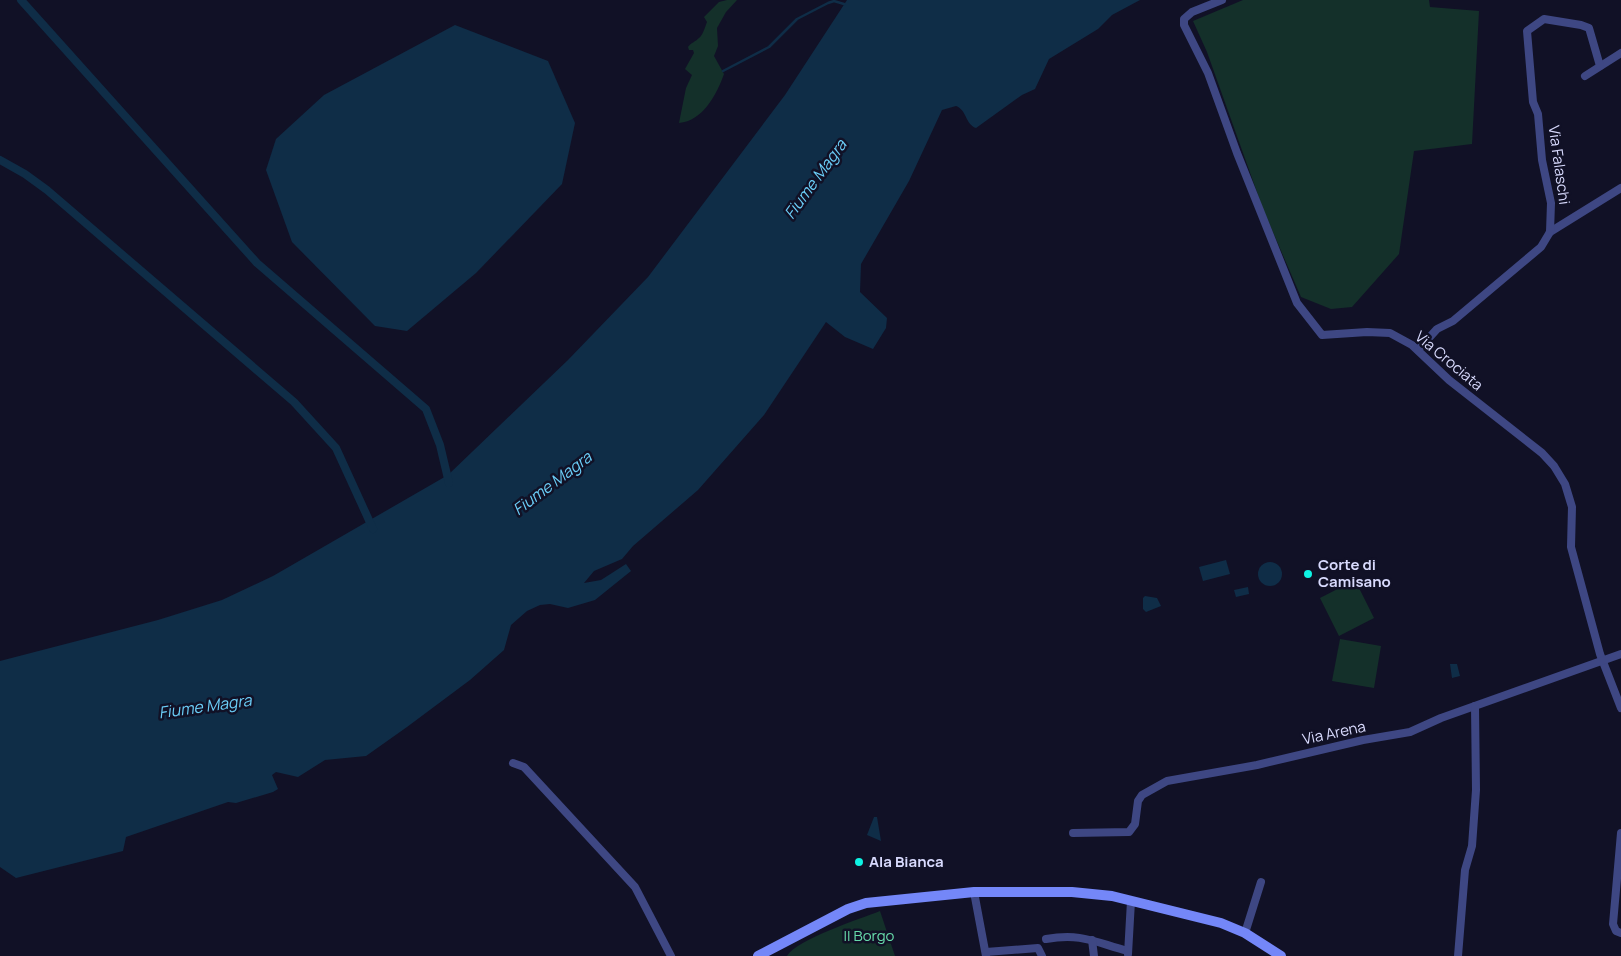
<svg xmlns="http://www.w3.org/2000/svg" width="1621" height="956" viewBox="0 0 1621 956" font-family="Manrope,sans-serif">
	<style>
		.green { fill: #14302a }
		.water { fill: #0f2d47 }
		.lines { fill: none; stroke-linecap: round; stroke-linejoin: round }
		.stream { stroke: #0f2d47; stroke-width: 2.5 }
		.canal { stroke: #0f2d47; stroke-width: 8 }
		.street { stroke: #3e4783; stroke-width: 8 }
		.secondary { stroke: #7487f8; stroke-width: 10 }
		.poi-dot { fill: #0ef3e3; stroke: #111126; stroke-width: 2 }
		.labels { text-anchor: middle; stroke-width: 5; stroke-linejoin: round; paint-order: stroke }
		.street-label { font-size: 15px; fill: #d8dafd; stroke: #111126 }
		.poi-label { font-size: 15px; font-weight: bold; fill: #d8dafd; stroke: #111126; text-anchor: start }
		.park-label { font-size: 15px; fill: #67daaa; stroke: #111126 }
		.water-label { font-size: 16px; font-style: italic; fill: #6bcef8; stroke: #111126 }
	</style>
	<rect width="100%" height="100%" fill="#111126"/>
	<g class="green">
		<path d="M727 0H737L726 12 717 28 718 46 714 56 724 74C717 94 703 121 679 123L686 88 692 75 685 69 694 53 693 50H689L688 47C692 42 695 42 699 38 703 35 705 27 707 22L704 17 719 2Z"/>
		<path d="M1243 0H1429L1430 7 1479 11 1472 144 1414 151 1399 254 1352 307 1331 309 1301 297 1263 209 1207 52 1193 21Z"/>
		<path d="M1355 580 1374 618 1339 636 1320 598Z"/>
		<path d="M1340 639 1381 646 1374 688 1332 681Z"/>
		<path d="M880 911 895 956H787C797 939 860 919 880 911Z"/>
	</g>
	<g class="water">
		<path d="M847 0H1140L1112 15 1098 29 1049 59 1035 89 1022 95 976 128C965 124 967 110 956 106L942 110 909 181 861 264 860 292 887 318 886 328 873 349 845 337 826 322 764 415 698 490 633 546 622 559 594 571 584 583 601 580 626 564 631 571 595 600 568 608 550 604 540 605 527 611 511 625 504 650 470 680 407 727 366 756 325 760 298 777 276 772 272 775 278 789 273 792 236 803 228 802 126 837 123 851 16 878 0 867V661L158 620 222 600 273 576 448 475 568 360 648 277 785 95Z"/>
		<path d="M455 25 548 61 575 123 562 184 476 273 407 331 375 326 292 242 266 170 276 139 324 95Z"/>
		<path d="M1226 560 1230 574 1203 581 1199 567Z"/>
		<circle cx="1270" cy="574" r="12"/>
		<path d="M1248 587 1249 594 1236 597 1234 590Z"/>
		<path d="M1145 596 1157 598 1161 606 1146 612 1143 609V598Z"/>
		<path d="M1450 664H1457L1460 676 1452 678Z"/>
		<path d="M874 817H877L881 841 867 835Z"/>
	</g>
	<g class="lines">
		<path class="stream" d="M723 71 769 47 797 19 828 3 834 1 844 4"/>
		<g class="canal">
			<path d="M21 0 257 263 426 409 440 445 449 483"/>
			<path d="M0 160 25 174 47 190 294 402 336 448 373 529"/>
		</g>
		<g class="street">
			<path d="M1222 0 1192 12 1184 19V25L1208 73 1237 153 1297 303 1322 335 1367 332 1390 333 1412 345 1449 380 1542 453 1554 466 1565 484 1572 507 1571 547 1600 654 1621 708"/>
			<path d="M1585 76 1621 53"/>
			<path d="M1550 232 1621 188"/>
			<path d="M1418 350 1437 329 1453 321 1541 247 1550 232 1551 203 1542 160 1538 114 1533 102 1527 31 1544 19 1581 25 1589 28 1600 66"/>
			<path d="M513 763 524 767 635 887 671 956"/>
			<path d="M1073 833 1129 832 1135 824 1138 801 1142 795 1167 781 1257 765 1363 740 1410 732 1441 718 1621 654"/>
			<path d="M1621 833 1613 924 1616 931 1621 933"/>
			<path d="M974 892 986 956"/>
			<path d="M1245 933 1261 882"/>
			<path d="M1046 939C1082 933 1094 942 1128 951"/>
			<path d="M1092 940 1094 956"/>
			<path d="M986 952 1038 948 1042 956"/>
			<path d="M1128 954 1131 901"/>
			<path d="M1458 956 1465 870 1472 846 1476 790 1475 706"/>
		</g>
		<path class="secondary" d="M758 956 848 909 866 903 974 892H1072L1112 896 1221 923 1245 933 1281 956"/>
	</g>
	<g class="poi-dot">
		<circle cx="1308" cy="574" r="5"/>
		<circle cx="859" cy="862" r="5"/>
	</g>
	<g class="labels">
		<g class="street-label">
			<text transform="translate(1559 165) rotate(82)" y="5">Via Falaschi</text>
			<text transform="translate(1449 361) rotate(40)" y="5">Via Crociata</text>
			<text transform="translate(1334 733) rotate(-12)" y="5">Via Arena</text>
		</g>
		<g class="poi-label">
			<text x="1318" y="570">Corte di<tspan x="1318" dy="17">Camisano</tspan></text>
			<text x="869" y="867">Ala Bianca</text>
		</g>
		<g class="park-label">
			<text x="869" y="941">Il Borgo</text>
		</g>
		<g class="water-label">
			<text transform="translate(815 179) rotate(-54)" y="6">Fiume Magra</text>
			<text transform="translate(552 483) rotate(-37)" y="6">Fiume Magra</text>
			<text transform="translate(205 706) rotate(-8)" y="6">Fiume Magra</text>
		</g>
	</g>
</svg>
